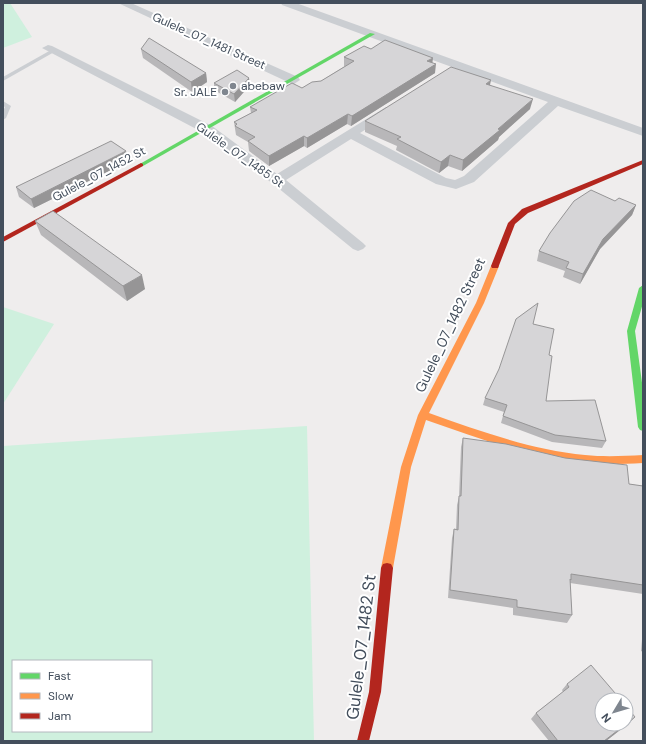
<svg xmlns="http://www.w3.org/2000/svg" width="646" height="744" viewBox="0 0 646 744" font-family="'DM Sans',sans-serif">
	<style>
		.green { fill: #cff0de; fill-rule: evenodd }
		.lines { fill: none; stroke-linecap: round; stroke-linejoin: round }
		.lane { fill: #cbced2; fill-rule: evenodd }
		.street { fill: #cbced2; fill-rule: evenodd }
		.fast { fill: #63d668; fill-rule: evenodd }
		.slow { fill: #ff974d; fill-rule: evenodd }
		.jam { fill: #b3261e; fill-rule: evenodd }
		.wall { fill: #b8b7b9 }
		.shaded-wall { fill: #969596 }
		.building { fill: #d6d5d7; stroke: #969596 }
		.poi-dot { fill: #7f868f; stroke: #fff; stroke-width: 1.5 }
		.labels { text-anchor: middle; stroke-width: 4; stroke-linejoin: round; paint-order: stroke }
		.far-street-label { font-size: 12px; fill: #434e5c; stroke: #fff }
		.far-poi-label { font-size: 12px; fill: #434e5c; stroke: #fff; text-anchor: start }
		.street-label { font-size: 14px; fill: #434e5c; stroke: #fff }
		.near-street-label { font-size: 17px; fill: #434e5c; stroke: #fff }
	</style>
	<rect width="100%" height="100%" fill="#efeded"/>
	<g class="green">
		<path d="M3 3H10L32 37 3 48Z"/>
		<path d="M3 307 54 324 3 404Z"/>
		<path d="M307 426 314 741H3V446ZM13 661H151V731H13Z"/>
	</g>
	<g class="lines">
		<g class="lane">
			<path d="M51 50 56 51 3 81V77Z"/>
			<path d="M3 101 11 106 6 118 3 120V111L5 107 3 106Z"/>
		</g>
		<g class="street">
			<path d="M118 3H131L298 77 300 80 294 84 290 83Z"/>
			<path d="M281 3H296L643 128V136L558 106 474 182 456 189 436 184 351 139 286 180 363 243 366 246 363 249 358 251 353 249 272 183 202 132 42 48 48 45 52 46 212 126 277 174 386 107 390 108 392 111 390 114 360 133 446 178 455 180 464 176 548 102 282 5Z"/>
		</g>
		<g class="fast">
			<path d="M370 33 375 34 143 166H139L138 165Z"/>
			<path d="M643 285V303L635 331 643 390V431L640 430 638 427 627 331 639 288Z"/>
		</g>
		<path class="slow" d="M495 263 499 266 484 303 429 413C480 431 531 450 585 455 604 457 624 456 643 455V463C624 464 604 465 585 463 530 458 478 438 426 420L411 467 393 568 391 572 387 573 383 572 381 568 401 467 418 415 476 303 491 266Z"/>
		<g class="jam">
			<path d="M643 160V164L528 213 515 224 498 268H492L491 266 508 223 522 209Z"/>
			<path d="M141 163 143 164V166L3 242V237Z"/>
			<path d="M387 563 391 564 393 568 381 692 369 741H357L369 692 381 568 383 564Z"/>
		</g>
	</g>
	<g class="wall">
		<path d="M141 49 206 73 207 82 192 92 143 58Z"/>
		<path d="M371 49 432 62 435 73 351 126 347 124 307 148 304 146 269 166 249 151 248 142 236 135 234 122 251 113 250 107 321 81 345 66H344V57Z"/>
		<path d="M214 83 250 85 235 102 214 90Z"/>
		<path d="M490 85 530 109 499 137 498 140 462 171 448 166 439 173 396 150 397 146 365 132V121Z"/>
		<path d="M129 161 34 208 19 197 16 187Z"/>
		<path d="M615 201 636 205 632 215 600 249 580 284 563 277 565 271 537 261 539 251Z"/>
		<path d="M35 221 145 289 127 301 41 235Z"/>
		<path d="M533 324 549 355 546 401 606 441 602 448 552 442 501 423 504 412 483 405 485 398Z"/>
		<path d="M463 438 629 484 643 486V594L570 583 572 615 567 623 513 615V608L448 598 452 538 454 529 456 530 457 505 459 497 461 447Z"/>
		<path d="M643 628V652L641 651Z"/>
		<path d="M567 684 635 717 629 723 606 741H549L531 719 536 713 563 692 562 690Z"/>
	</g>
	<g class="shaded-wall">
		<path d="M433 58 432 66 436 64 435 73 351 126 352 116 427 61Z"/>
		<path d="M206 73 207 82 192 92 191 82Z"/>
		<path d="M249 78 250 85 235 102 234 94Z"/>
		<path d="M491 80 489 90 486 84Z"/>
		<path d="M533 99 530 109 499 137 498 140 462 171 463 160 498 129Z"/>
		<path d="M348 114 347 124 307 148V138Z"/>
		<path d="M304 136V146L269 166V156Z"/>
		<path d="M126 151 129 161 34 208 31 199Z"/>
		<path d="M450 155 448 166 439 173 441 162Z"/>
		<path d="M636 205 632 215 600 249 580 284 583 274 603 239Z"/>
		<path d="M142 275 145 289 127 301 123 286Z"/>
		<path d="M635 717 629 723 606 741H604Z"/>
	</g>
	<g class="building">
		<path d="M149 38 206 73 191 82 141 49Z"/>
		<path d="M385 40 433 58 427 61 436 64 352 116 348 114 307 138 304 136 269 156 248 141 255 137 235 126 237 124 234 122 257 110 250 107 292 83 302 88 312 82 321 81 354 61 344 57 364 46 371 49Z"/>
		<path d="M451 67 491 80 486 84 533 99 498 129 500 130 463 160 450 155 441 162 397 139 401 137 365 121Z"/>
		<path d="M237 70 249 78 234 94 214 83Z"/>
		<path d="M111 141 126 151 31 199 16 187Z"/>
		<path d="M591 190 615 201 619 198 636 205 603 239 583 274 566 268 569 262 539 251 550 233 574 201Z"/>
		<path d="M53 211 142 275 123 286 35 221Z"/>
		<path d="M538 303 533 324 554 329 549 355 552 356 546 401 595 400 606 441 555 435 503 416 507 405 485 398 499 369 516 319Z"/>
		<path d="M463 438 506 444 565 458 627 465 629 484 643 486V585L571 574V580L570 579 572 615 517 607V600L450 590 454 529 458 530 459 496H461Z"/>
		<path d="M591 665 621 700H602V724H626L604 741H558L536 713 569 687 567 684Z"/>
		<path d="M626 706 635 717 626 724Z"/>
	</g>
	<g class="poi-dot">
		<circle cx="233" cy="86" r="4"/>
		<circle cx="225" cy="92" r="4"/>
	</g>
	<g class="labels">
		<g class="far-street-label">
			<text transform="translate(209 41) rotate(24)" y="4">Gulele_07_1481 Street</text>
			<text transform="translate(240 155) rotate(35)" y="4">Gulele_07_1485 St</text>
			<text transform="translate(99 174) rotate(-28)" y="4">Gulele_07_1452 St</text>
		</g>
		<g class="far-poi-label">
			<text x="241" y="90">abebaw</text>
			<text x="217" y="96" text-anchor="end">Sr. JALE</text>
		</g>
		<g class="street-label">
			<text transform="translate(450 325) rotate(-65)" y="5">Gulele_07_1482 Street</text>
		</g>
		<g class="near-street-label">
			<text transform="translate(361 647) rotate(-83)" y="6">Gulele_07_1482 St</text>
		</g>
	</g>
	<rect width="646" height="744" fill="none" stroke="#434e5c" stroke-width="8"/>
	<rect x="12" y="660" width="140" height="72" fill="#ffffff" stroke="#b4b8be"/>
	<rect x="20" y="673" width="20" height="6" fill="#63d668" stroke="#b4b8be"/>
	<text x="48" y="680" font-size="12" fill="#434e5c">Fast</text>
	<rect x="20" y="693" width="20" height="6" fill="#ff974d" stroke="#b4b8be"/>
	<text x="48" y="700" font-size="12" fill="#434e5c">Slow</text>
	<rect x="20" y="713" width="20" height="6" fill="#b3261e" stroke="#b4b8be"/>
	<text x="48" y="720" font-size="12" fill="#434e5c">Jam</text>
	<g transform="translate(614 712) rotate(232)"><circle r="19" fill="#ffffff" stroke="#b4b8be"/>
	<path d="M0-3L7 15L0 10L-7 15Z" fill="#7f868f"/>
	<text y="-6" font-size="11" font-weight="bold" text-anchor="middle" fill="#434e5c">N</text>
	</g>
</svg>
